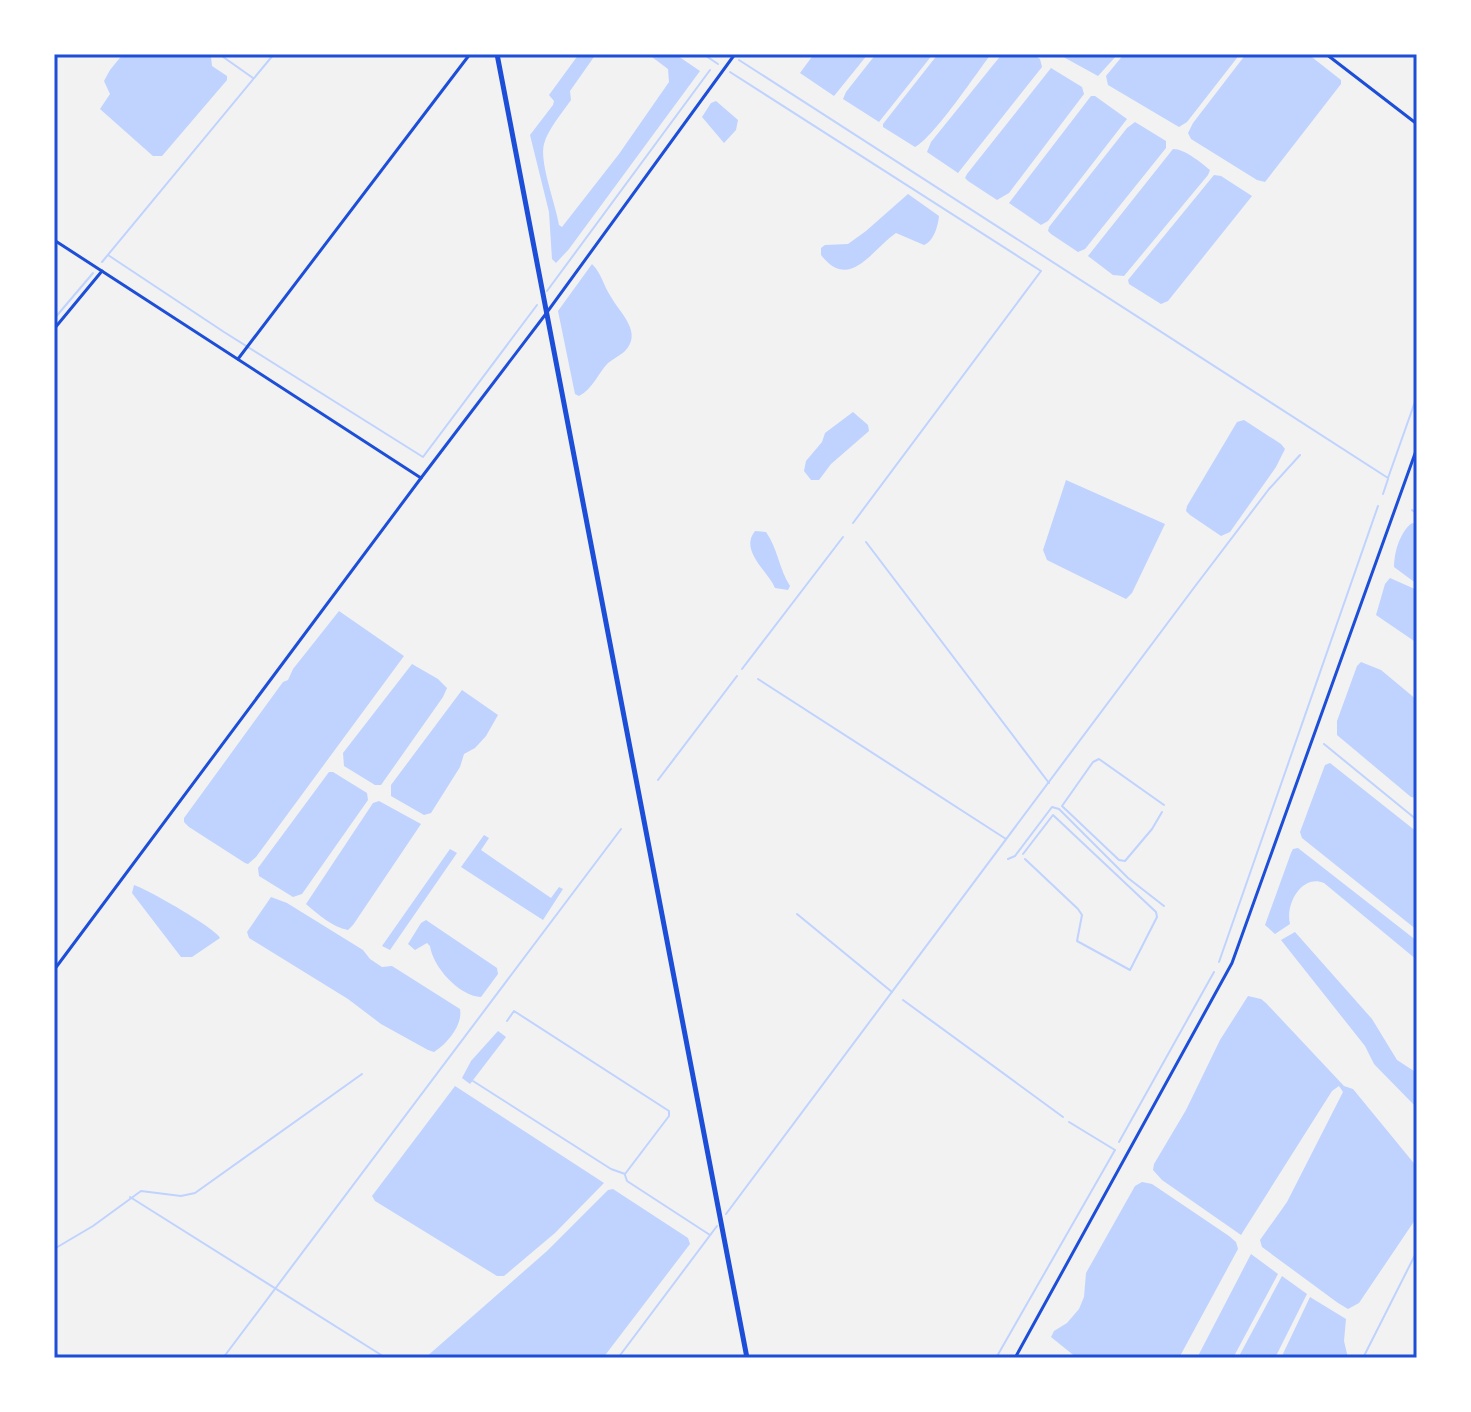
<svg xmlns="http://www.w3.org/2000/svg" width="1471" height="1412" viewBox="0 0 1471 1412" font-family="Cabin,sans-serif">
	<style>
		.water { fill: #bfd3fe }
		.lines { fill: none; stroke-linecap: round; stroke-linejoin: round }
		.stream { stroke: #bfd3fe; stroke-width: 2 }
		.minor { stroke: #1d4ed8; stroke-width: 3 }
		.secondary { stroke: #1d4ed8; stroke-width: 5 }
		.neatline { fill: none; stroke: #1d4ed8; stroke-width: 3 }
	</style>
	<rect width="100%" height="100%" fill="#f2f2f2"/>
	<g class="water">
		<path d="M123 54H207L211 57 212 66 227 76V80L162 156H153L100 109 110 94 104 81 110 70Z"/>
		<path d="M579 54H596L570 91 571 100C562 113 548 129 544 144 539 162 556 205 559 225L562 227 619 154 669 82 668 69 648 54H675L700 71 569 249 556 263 552 259 549 212 530 135 553 105 554 101 549 95Z"/>
		<path d="M814 54H868L834 96 800 73Z"/>
		<path d="M876 54H933L879 122 843 99 846 92Z"/>
		<path d="M938 54H991C976 74 933 138 915 147L883 127V124Z"/>
		<path d="M1002 54H1032L1040 59 1042 67 958 173 927 152 931 142Z"/>
		<path d="M1058 54H1118L1098 76Z"/>
		<path d="M1124 54H1240L1187 122 1179 127 1108 85 1106 76Z"/>
		<path d="M1246 54H1308L1341 80V84L1265 182 1257 180 1191 139 1188 133 1193 123Z"/>
		<path d="M1051 68 1082 87 1084 94 1009 193 997 200 968 181 965 178 967 174Z"/>
		<path d="M1091 96H1095L1127 119 1048 221 1041 225 1009 203Z"/>
		<path d="M716 101 738 120 736 130 724 143 702 117 711 103Z"/>
		<path d="M1135 122 1166 141V148L1085 249 1078 252 1051 234 1048 231 1049 227 1127 128Z"/>
		<path d="M1173 149C1185 149 1200 162 1210 170L1208 175 1124 276 1113 275 1088 256Z"/>
		<path d="M1214 175 1221 176 1252 196 1168 301 1161 304 1129 284 1128 280Z"/>
		<path d="M908 194 939 216C938 226 934 241 924 245L896 233C871 250 850 292 821 255V248L825 245 848 244 866 231Z"/>
		<path d="M592 264C602 274 603 285 611 297 620 313 644 333 624 352 619 356 613 359 608 363 598 373 593 389 579 396L575 394 558 311Z"/>
		<path d="M853 412 868 425 869 431 831 464 819 480H811L804 471 806 461 822 442 825 433Z"/>
		<path d="M1244 420 1281 444 1285 449 1276 467 1230 532 1221 536 1190 515 1186 511 1187 506 1237 422Z"/>
		<path d="M1066 480 1165 524 1132 593 1126 599 1053 563 1047 560 1043 550Z"/>
		<path d="M1412 523 1417 524V584L1394 567C1394 552 1400 532 1412 523Z"/>
		<path d="M755 531 766 532C778 549 779 569 790 586L788 590 775 588C768 571 739 551 755 531Z"/>
		<path d="M1390 578 1417 590V643L1376 615 1385 584Z"/>
		<path d="M339 611 404 656 256 857 248 864 245 863 189 827 184 822V818L283 682 288 680 293 669Z"/>
		<path d="M1361 662 1381 670 1417 700V798L1411 797 1337 735V721L1357 666Z"/>
		<path d="M412 664 438 679 447 688 443 697 381 785H375L344 766 343 753Z"/>
		<path d="M462 690 498 715 486 736 475 748 464 754 460 767 431 813 424 815 391 796V785Z"/>
		<path d="M1330 763 1417 832V930L1302 838 1300 832 1325 765Z"/>
		<path d="M329 772H333L367 793 368 800 302 894 293 897 259 876 258 868Z"/>
		<path d="M379 801 421 824 353 925 348 930C332 927 319 915 306 904L373 803Z"/>
		<path d="M484 835 489 838 481 850 551 898 559 887 563 889 543 920 461 867Z"/>
		<path d="M1298 848 1417 941V960L1324 883C1302 874 1285 904 1290 924L1275 934 1265 925 1291 853 1293 849Z"/>
		<path d="M450 849 457 853 390 950 382 946Z"/>
		<path d="M134 885C147 889 215 928 220 938L192 957H181L132 893Z"/>
		<path d="M271 897 287 903 363 950 370 959 382 967 392 966 460 1009C463 1025 447 1044 434 1052L428 1050 381 1024 348 999 249 938 247 932Z"/>
		<path d="M426 920 497 968 498 974 481 997C459 996 433 967 430 946L427 943 415 950 408 944 421 923Z"/>
		<path d="M1295 932 1372 1019 1397 1060 1417 1073V1108L1374 1064 1365 1046 1281 940Z"/>
		<path d="M1248 996 1261 999 1266 1003 1344 1086 1353 1089 1417 1167V1217L1359 1303 1348 1309 1338 1303 1262 1247 1260 1240 1287 1202 1343 1092 1339 1086 1332 1091 1241 1235 1162 1180 1153 1170 1154 1164 1186 1110 1220 1040Z"/>
		<path d="M498 1031 506 1037 470 1084 462 1078 471 1061Z"/>
		<path d="M455 1086 604 1183 555 1233 504 1276H497L375 1201 372 1196Z"/>
		<path d="M1142 1182 1152 1184 1229 1236 1236 1242 1238 1249 1179 1358H1077L1051 1337 1054 1331 1067 1323 1079 1309 1084 1297 1086 1273 1135 1186Z"/>
		<path d="M613 1189 688 1238 690 1244 603 1358H425L547 1251 608 1190Z"/>
		<path d="M1251 1254 1278 1274 1233 1358H1197Z"/>
		<path d="M1282 1276 1307 1294 1275 1358H1238Z"/>
		<path d="M1310 1297 1346 1319 1344 1341 1348 1358H1281Z"/>
	</g>
	<g class="lines">
		<g class="stream">
			<path d="M219 54 253 78"/>
			<path d="M703 54 718 64"/>
			<path d="M739 60 1388 478 1417 396"/>
			<path d="M730 72 1041 271 853 523"/>
			<path d="M108 255 224 332 423 457 537 305"/>
			<path d="M102 262 274 54"/>
			<path d="M547 291 710 70"/>
			<path d="M54 319 93 273"/>
			<path d="M1383 494 1388 479"/>
			<path d="M1412 510 1417 514"/>
			<path d="M866 542 1049 783"/>
			<path d="M742 669 843 537"/>
			<path d="M758 679 1006 839"/>
			<path d="M1324 744 1417 820"/>
			<path d="M658 780 737 676"/>
			<path d="M1162 812 1152 829 1125 861 1119 860 1062 806 1093 762 1099 759 1164 805"/>
			<path d="M1023 854 1053 815 1156 912 1157 917 1130 970 1077 941 1082 915 1078 909 1025 859"/>
			<path d="M1008 859 1015 856 1052 807 1059 809 1128 878 1164 906"/>
			<path d="M797 914 892 992"/>
			<path d="M1219 962 1378 506"/>
			<path d="M903 1000 1063 1117"/>
			<path d="M473 1081 611 1169 625 1174 669 1116V1111L514 1011 507 1021"/>
			<path d="M1069 1122 1115 1150"/>
			<path d="M1119 1142 1214 972"/>
			<path d="M625 1175 627 1181 710 1235"/>
			<path d="M130 1197 386 1358"/>
			<path d="M726 1214 1193 589 1269 489 1300 455"/>
			<path d="M54 1249 93 1226 141 1191 181 1196 195 1193 362 1074"/>
			<path d="M54 1350 60 1358"/>
			<path d="M223 1358 621 829"/>
			<path d="M618 1358 717 1226"/>
			<path d="M996 1358 1115 1150"/>
			<path d="M1363 1358 1417 1251"/>
		</g>
		<g class="minor">
			<path d="M1326 54 1417 124"/>
			<path d="M54 240 421 478 545 315 735 54"/>
			<path d="M54 329 102 271"/>
			<path d="M238 359 470 54"/>
			<path d="M54 970 421 478"/>
			<path d="M1015 1358 1232 963 1417 448"/>
		</g>
		<path class="secondary" d="M497 54 747 1358"/>
	</g>
	<rect width="1471" height="1412" fill="none" stroke="#ffffff" stroke-width="112"/>
	<rect x="56" y="56" width="1359" height="1300" class="neatline"/>
</svg>
